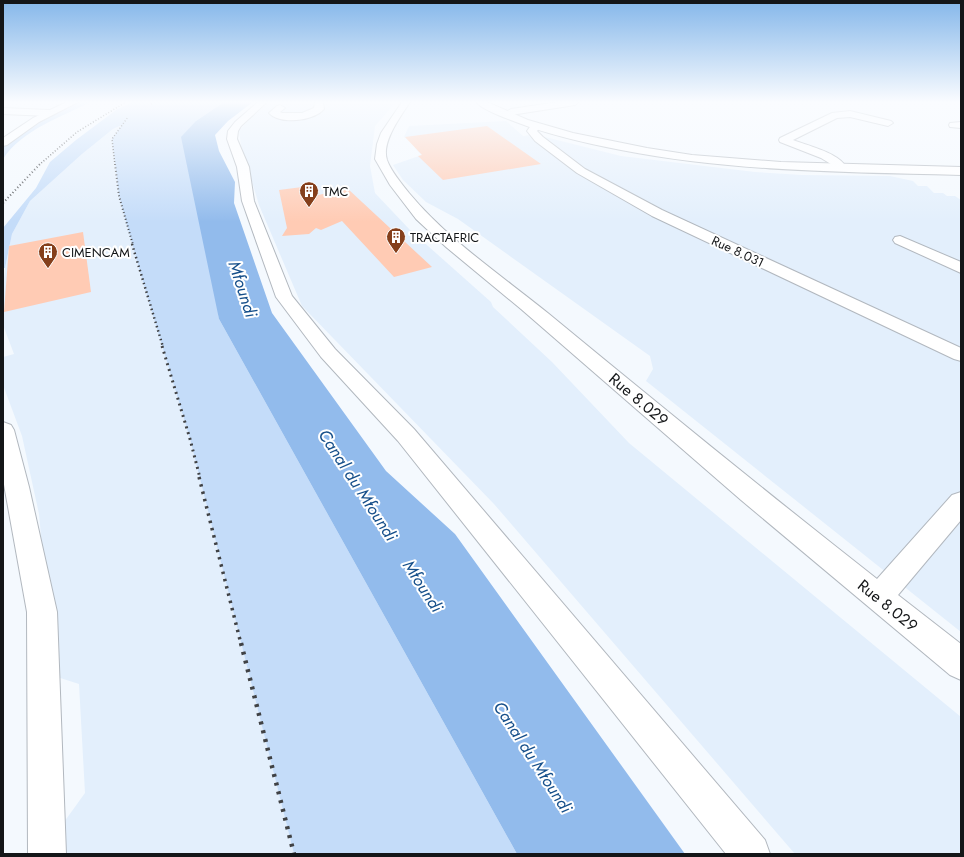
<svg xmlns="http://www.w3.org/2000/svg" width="964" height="857" viewBox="0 0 964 857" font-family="Jost,sans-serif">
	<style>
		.built { fill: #e3effc }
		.green { fill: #c4dcf9 }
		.water { fill: #92bbec }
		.building { fill: #ffcbb4 }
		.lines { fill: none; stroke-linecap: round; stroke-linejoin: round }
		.minor-casing { stroke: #b2b8bf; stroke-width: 2 }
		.major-casing { stroke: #b2b8bf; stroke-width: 2 }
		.highway-casing { stroke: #b2b8bf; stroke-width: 2 }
		.minor { fill: #fff; fill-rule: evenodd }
		.major { fill: #fff; fill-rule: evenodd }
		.highway { fill: #fff; fill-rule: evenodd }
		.rail-far5 { stroke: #404245; stroke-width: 1.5; stroke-dasharray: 1 2; stroke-linecap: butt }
		.rail-far4 { stroke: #404245; stroke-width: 2; stroke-dasharray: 1 2.5; stroke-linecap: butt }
		.rail-far3 { stroke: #404245; stroke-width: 2.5; stroke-dasharray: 1.5 3; stroke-linecap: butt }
		.rail-far2 { stroke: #404245; stroke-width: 3; stroke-dasharray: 2 4; stroke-linecap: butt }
		.rail-far1 { stroke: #404245; stroke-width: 3.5; stroke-dasharray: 2.5 5; stroke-linecap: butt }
		.rail { stroke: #404245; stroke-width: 4.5; stroke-dasharray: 3 6; stroke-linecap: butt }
		.labels { text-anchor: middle; stroke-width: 4; stroke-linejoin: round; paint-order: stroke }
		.far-poi-label { font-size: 13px; fill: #141618; stroke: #fff; text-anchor: start }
		.far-street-label { font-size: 13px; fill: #141618; stroke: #fff }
		.street-label { font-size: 16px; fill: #141618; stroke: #fff }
		.water-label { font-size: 17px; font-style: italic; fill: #164f8a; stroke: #fff }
	</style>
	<rect width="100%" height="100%" fill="#f4f9fe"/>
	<g class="built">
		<path d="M270 102H396L375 126 370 166 375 193 410 230 491 302 493 307 552 362 629 443 961 717V854H795L494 504 302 306 259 205 241 145 239 131 251 117Z"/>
		<path d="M506 121 523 136 538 134 541 136 621 156 755 172 802 175 890 176 913 181 918 186H927L934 193H943L947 196H955L961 200V632L646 381 653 369 650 356 458 219 426 202 403 180 393 165 422 155 416 149 412 142 404 137 409 126Z"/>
		<path d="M123 125 112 139 119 196 140 272 190 439 294 854H60L59 829 85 793 79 684 54 676 39 514 22 436 3 385V357L14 354 3 325V288L5 268 12 234 30 201 82 154 113 129Z"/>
	</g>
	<g class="green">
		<path d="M74 102H91C61 117 22 130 3 159V143L49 113Z"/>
		<path d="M132 102H224L196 121 219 319 517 854H294L190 439 140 272 119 196 112 139 122 125 113 129 82 154 30 201 12 234 5 268H3V228L36 188 50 162 76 140 116 110Z"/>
	</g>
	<path class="water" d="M224 102H253L228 121 215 135 219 151 235 182 234 203 272 313 386 471 455 534 685 854H517L219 319 181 137 196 121Z"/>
	<g class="building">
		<path d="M487 126 541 164 443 180 418 156 422 155 405 137Z"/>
		<path d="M310 186 318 195 348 189 432 267 394 277 342 221 321 230 316 228 309 234 282 236 287 228 279 190Z"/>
		<path d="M83 232 91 292 4 312 9 246Z"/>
	</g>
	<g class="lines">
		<g class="minor-casing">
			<g id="minor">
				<path d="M315 102H323L324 109C314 121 280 125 269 113L277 106 280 105 285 108 280 112 282 113H302L314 108Z"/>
				<path d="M402 102H410C401 116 381 142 387 160 391 171 401 183 409 193 448 240 501 275 549 314 657 403 766 492 877 579L952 495 961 492V520L898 595 961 644V680L950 675 741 500 521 309 446 247 416 219 390 185 375 159 377 144 381 133Z"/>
				<path d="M558 102H579L575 105 511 115 506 112 511 109Z"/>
				<path d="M3 108 49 110 54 113 49 116 3 114Z"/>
				<path d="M850 111 891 121 893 123 888 126 850 117 837 118 793 140C806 145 835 152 844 164L842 166H834L821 158 780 142 779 140 780 138 832 113Z"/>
				<path d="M961 122V128L950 127 949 125 950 123Z"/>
				<path d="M536 123 541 126 537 131 543 137 585 169 662 210 961 348V361L954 359 652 216 577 173 535 141 527 131 532 124Z"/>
				<path d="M900 236 961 262V273L895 243 893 240 895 237Z"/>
			</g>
		</g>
		<g class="major-casing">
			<g id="major">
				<path d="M67 102H78L39 122 7 145 3 146V138L33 118Z"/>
				<path d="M258 102H267L241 126 238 131 237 139 249 167 254 201 292 296 335 349 414 429 765 840 770 854H726L398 441 321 357 276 297 242 201 237 167 227 139 228 131 235 122Z"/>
				<path d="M3 422 11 425 14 430 29 487 57 612 66 854H28L27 612 3 479Z"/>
			</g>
		</g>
		<g class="highway-casing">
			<path id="highway" d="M476 102H487L528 120 573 133 647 148 692 155 781 162 961 167V175C847 172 733 172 621 150 585 143 550 135 516 122 505 118 483 110 476 102Z"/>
		</g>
		<use href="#minor" class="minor"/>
		<use href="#major" class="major"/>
		<use href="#highway" class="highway"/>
		<g class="rail-far5">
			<path d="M151 104 155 102"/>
			<path d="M39 165 77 132 126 102"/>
			<path d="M115 165 112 139 128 117"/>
		</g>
		<g class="rail-far4">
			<path d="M115 164 119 196 133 245"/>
			<path d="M3 203 40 164"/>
		</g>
		<path class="rail-far3" d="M132 244 163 347"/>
		<path class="rail-far2" d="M162 346 190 439 200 478"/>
		<path class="rail-far1" d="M199 477 241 644"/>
		<path class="rail" d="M241 643 294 854"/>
	</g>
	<linearGradient id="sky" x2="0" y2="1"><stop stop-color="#85b7ea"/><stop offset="0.46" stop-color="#fafcff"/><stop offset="1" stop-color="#fafcff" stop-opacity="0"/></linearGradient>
	<rect width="964" height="222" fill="url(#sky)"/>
	<defs>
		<g id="building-pin" transform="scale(1)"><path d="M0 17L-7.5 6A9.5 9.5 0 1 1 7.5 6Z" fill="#853f1b" stroke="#fff"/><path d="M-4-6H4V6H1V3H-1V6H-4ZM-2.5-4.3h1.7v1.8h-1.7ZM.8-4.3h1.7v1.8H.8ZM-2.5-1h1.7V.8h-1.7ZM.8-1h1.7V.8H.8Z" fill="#fff"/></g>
	</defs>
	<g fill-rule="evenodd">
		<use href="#building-pin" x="309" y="191"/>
		<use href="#building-pin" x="396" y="237"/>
		<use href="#building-pin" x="48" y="252"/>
	</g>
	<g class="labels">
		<g class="far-poi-label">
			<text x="323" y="196">TMC</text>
			<text x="410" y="242">TRACTAFRIC</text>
			<text x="62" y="257">CIMENCAM</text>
		</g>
		<g class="far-street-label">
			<text transform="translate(738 251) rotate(25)" y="5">Rue 8.031</text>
		</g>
		<g class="street-label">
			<text transform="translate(639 399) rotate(40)" y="6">Rue 8.029</text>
			<text transform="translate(888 605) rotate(39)" y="6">Rue 8.029</text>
		</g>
		<g class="water-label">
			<text transform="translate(243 289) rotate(72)" y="6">Mfoundi</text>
			<text transform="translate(358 485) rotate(57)" y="6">Canal du Mfoundi</text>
			<text transform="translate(423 586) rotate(57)" y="6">Mfoundi</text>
			<text transform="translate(533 757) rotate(57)" y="6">Canal du Mfoundi</text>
		</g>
	</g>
	<rect width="964" height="857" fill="none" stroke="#141618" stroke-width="8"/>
</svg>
